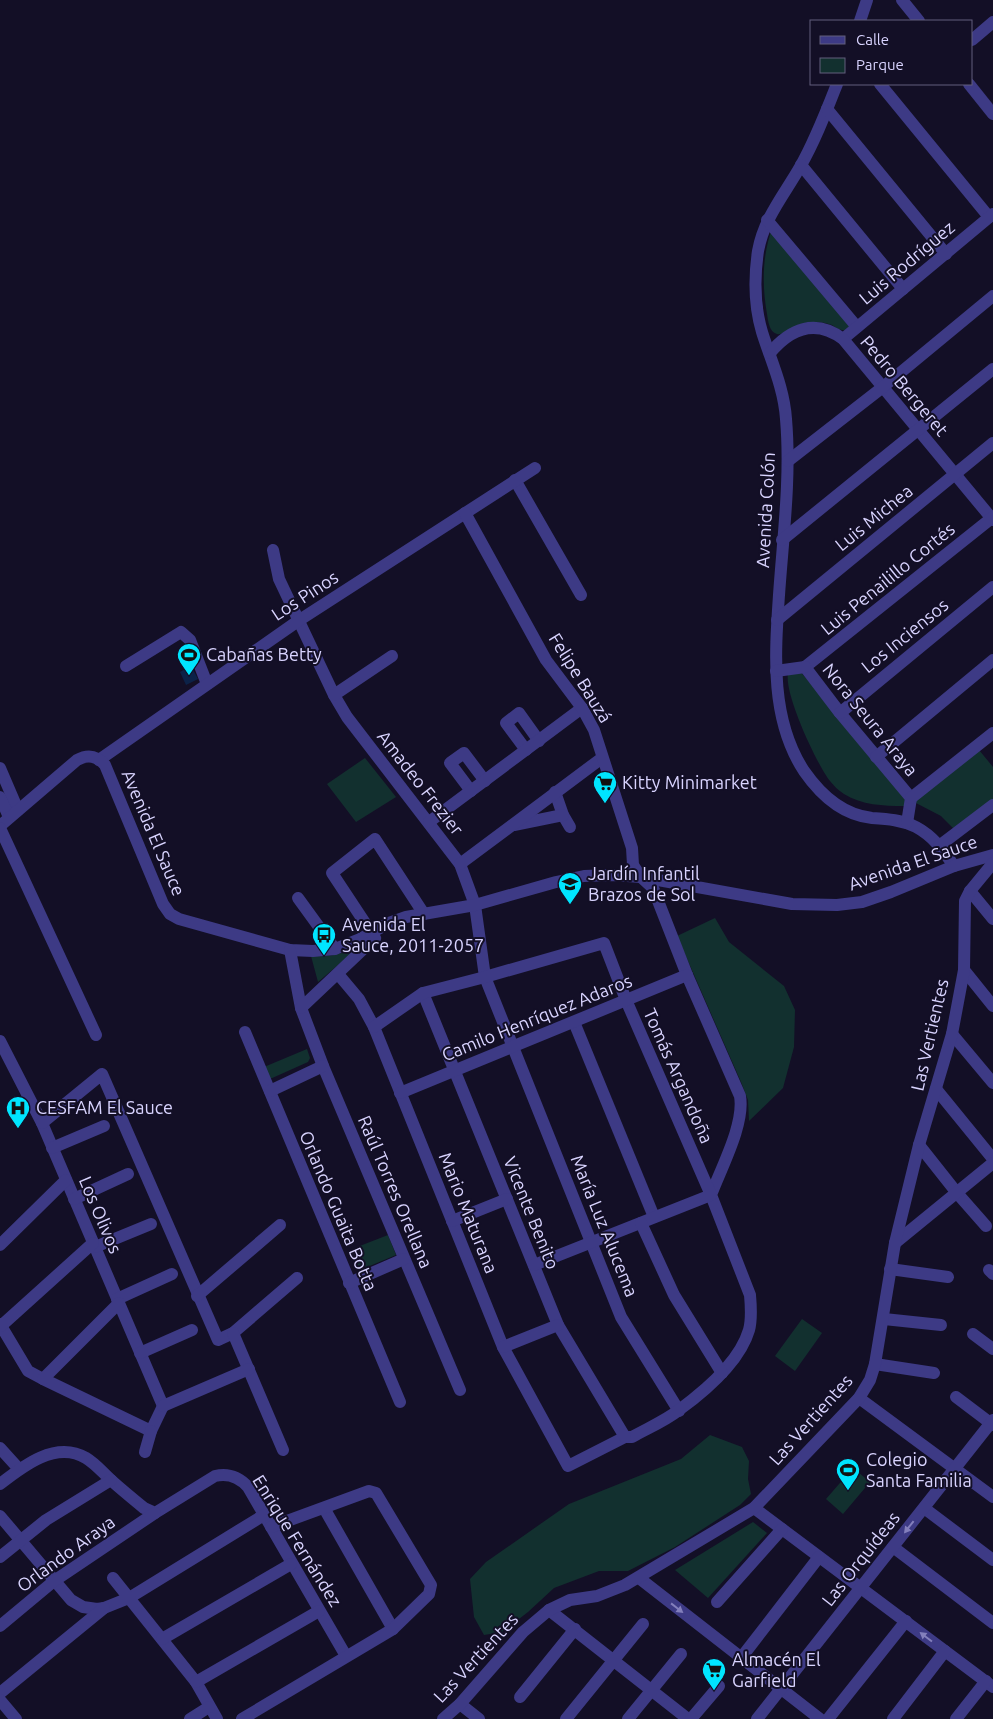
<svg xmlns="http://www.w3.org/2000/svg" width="993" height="1719" viewBox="0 0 993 1719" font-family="Ubuntu,sans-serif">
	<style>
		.green { fill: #12302f }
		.water { fill: #0c2248 }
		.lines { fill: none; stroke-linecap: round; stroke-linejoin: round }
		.minor { stroke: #3d3a85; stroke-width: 12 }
		.oneway { fill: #837fbc }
		.labels { text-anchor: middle; stroke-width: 4; stroke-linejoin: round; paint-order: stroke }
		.street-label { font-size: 18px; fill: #d9d4ff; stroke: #130f26 }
		.poi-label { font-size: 18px; fill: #d9d4ff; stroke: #130f26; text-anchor: start }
	</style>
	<rect width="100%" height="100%" fill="#130f26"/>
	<g class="green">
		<path d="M772 229 850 326 846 330C840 331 837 328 832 325 824 322 814 321 805 323 797 324 783 336 777 334 769 332 768 320 767 314 762 286 762 256 772 229Z"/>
		<path d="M799 670 907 797 904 806C883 806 862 805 844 794 838 790 834 786 830 781 817 765 784 694 788 674Z"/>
		<path d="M979 750 993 767V799L956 831 941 816 914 802Z"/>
		<path d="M365 758 396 797 356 822 327 784Z"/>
		<path d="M715 918 729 942 784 986 795 1010 794 1047 783 1088 749 1121 748 1100 741 1082 677 936Z"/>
		<path d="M365 942 318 982 311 956C336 957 343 954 365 942Z"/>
		<path d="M307 1049 310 1058 308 1062 270 1079 264 1067Z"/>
		<path d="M388 1235 396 1255 360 1270 352 1249Z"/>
		<path d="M802 1319 822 1333 795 1371 775 1356Z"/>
		<path d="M710 1435 742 1447 749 1461 748 1479 751 1494 740 1505 675 1547 628 1571H599L554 1588 528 1612 502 1632 484 1635 474 1617 470 1579 486 1562 569 1504 681 1459Z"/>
		<path d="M853 1468 870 1482 843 1514 826 1499Z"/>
		<path d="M753 1522 767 1533 708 1598 675 1570Z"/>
	</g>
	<path class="water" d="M191 666 198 679 186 685 180 672Z"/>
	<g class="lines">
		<g class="minor">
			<path d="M902 0 919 21"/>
			<path d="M860 21 867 0"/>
			<path d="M972 40 993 22"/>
			<path d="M837 84C826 112 815 141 800 167 784 195 764 218 758 251 754 278 754 305 762 332 771 361 784 388 786 419 791 477 783 537 779 595 775 654 770 719 804 771 820 794 843 815 872 818 888 819 902 820 916 827 933 836 943 850 954 866"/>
			<path d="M880 84 989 217"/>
			<path d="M969 84 993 114"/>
			<path d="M827 109 946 254"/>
			<path d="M801 165 903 289"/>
			<path d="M767 220 857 327"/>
			<path d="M843 339 993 214"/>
			<path d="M770 353C790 329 815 318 843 339L993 520"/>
			<path d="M788 461 883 387 993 296"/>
			<path d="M515 480 581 595"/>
			<path d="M782 540 993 369"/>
			<path d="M273 550 279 579 334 695 347 717 460 864 475 905 485 977 621 1317 679 1411"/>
			<path d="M777 620 993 443"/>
			<path d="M126 666 181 632 190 640 207 684"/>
			<path d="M805 667 993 517"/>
			<path d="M805 667 840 713 911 798 907 823"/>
			<path d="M776 671 805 667"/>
			<path d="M334 695 392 656"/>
			<path d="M840 713 993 587"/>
			<path d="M526 750 506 723 519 713 539 741"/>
			<path d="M876 757 993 660"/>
			<path d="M99 760 298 621 535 468"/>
			<path d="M0 768 18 810"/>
			<path d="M471 791 450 763 464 753 485 781"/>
			<path d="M555 792 563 815 570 827"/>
			<path d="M0 797 9 817"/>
			<path d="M911 798 993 733"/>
			<path d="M429 822 582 708"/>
			<path d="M514 825 563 815"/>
			<path d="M0 826 77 760C88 754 97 756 105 765L163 904 170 914 179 919 290 950 313 951 335 949 360 939 389 923 406 917 475 905 556 882 584 876 613 875 641 877 792 904 837 905 862 902 891 892 954 866 993 855"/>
			<path d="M0 828 96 1035"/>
			<path d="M939 846 993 805"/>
			<path d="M460 864 602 758"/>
			<path d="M970 891 993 919"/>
			<path d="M298 898 335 949"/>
			<path d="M290 950 301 1008 323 1066 460 1390"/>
			<path d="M964 970 993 1006"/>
			<path d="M338 974 359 999 374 1027 503 1347 568 1466 625 1437H632C648 1428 665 1421 679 1410 705 1391 740 1361 749 1330 752 1319 751 1306 750 1295L711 1195C721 1168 745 1124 740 1096L687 975 653 888 641 877 633 865 632 848 594 730 582 708 546 660 465 513"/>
			<path d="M423 993 558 1325 625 1437"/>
			<path d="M301 1008 375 938 332 873 375 839 424 914"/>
			<path d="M574 1022 654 1217"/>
			<path d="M374 1027 423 993 485 977 604 943 626 1000 711 1195 534 1265"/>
			<path d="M245 1032 400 1402"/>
			<path d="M952 1034 993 1083"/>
			<path d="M0 1041 42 1123 163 1406"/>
			<path d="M936 1089 993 1159"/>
			<path d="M270 1091 323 1066"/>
			<path d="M400 1093 687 975"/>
			<path d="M42 1123 102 1074 218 1340 233 1333 297 1278"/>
			<path d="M919 1145 957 1193 986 1226"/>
			<path d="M52 1148 104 1126"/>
			<path d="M74 1199 128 1174"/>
			<path d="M452 1221 507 1199"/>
			<path d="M641 1223 674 1295 722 1373"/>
			<path d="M895 1243 993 1163"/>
			<path d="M0 1245 66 1180"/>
			<path d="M95 1247 151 1224"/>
			<path d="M890 1269 948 1277"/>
			<path d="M989 1270 993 1274"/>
			<path d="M349 1283 404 1259"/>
			<path d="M197 1296 280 1225"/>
			<path d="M117 1299 172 1274"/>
			<path d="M884 1319 941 1325"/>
			<path d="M0 1324 28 1371 43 1379 151 1431 163 1406"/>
			<path d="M1 1326 93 1243"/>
			<path d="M233 1333 283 1450"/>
			<path d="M973 1334 993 1349"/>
			<path d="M503 1347 558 1325"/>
			<path d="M140 1353 192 1330"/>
			<path d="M875 1364 934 1373"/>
			<path d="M43 1379 119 1303"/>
			<path d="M956 1397 993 1425"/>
			<path d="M859 1398 993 1497"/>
			<path d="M163 1406 249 1369"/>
			<path d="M0 1448 19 1469"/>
			<path d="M145 1452 151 1431"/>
			<path d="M0 1484C23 1466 56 1440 86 1458 96 1464 103 1473 112 1481 122 1490 133 1499 144 1508L155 1513 215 1476C228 1473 239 1477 248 1487L346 1656"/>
			<path d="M324 1508 393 1629"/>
			<path d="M754 1508 993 1687"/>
			<path d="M924 1508 993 1560"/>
			<path d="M0 1516 71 1600 83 1607 97 1609 104 1608 129 1598 264 1515"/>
			<path d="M893 1547 993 1623"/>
			<path d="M0 1557 46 1520 111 1480"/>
			<path d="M113 1578 196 1682 217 1719"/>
			<path d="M639 1578 820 1719"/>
			<path d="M717 1602 782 1529"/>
			<path d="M549 1610 688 1719"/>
			<path d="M0 1626 54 1581 155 1513"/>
			<path d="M162 1639 291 1564"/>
			<path d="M741 1658 819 1557"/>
			<path d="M196 1682 319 1611"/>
			<path d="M0 1693 104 1608"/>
			<path d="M520 1697 575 1629"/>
			<path d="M0 1700 16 1719"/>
			<path d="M460 1704 479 1719"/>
			<path d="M190 1719 209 1707"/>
			<path d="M242 1719 393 1629 429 1594 431 1585 376 1493 369 1491 271 1527"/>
			<path d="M443 1719 460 1704 523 1632 549 1610 570 1600 597 1596 625 1585 754 1508 859 1398 870 1380 875 1364 895 1243 919 1145 952 1034 964 970 965 901 970 891 993 863"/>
			<path d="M566 1719 643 1624"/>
			<path d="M628 1719 681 1654"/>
			<path d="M691 1719 719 1686"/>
			<path d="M757 1719 993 1420"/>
			<path d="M828 1719 906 1621"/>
			<path d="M893 1719 945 1651"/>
			<path d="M956 1719 986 1681"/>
		</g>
	</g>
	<defs><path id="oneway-solid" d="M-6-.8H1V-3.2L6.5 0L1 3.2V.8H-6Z" transform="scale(1.25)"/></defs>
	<g class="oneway">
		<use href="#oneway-solid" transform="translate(909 1527) rotate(128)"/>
		<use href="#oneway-solid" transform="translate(677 1608) rotate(38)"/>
		<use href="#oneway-solid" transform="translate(926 1637) rotate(-143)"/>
	</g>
	<defs>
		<g id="stadium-pin" transform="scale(1.25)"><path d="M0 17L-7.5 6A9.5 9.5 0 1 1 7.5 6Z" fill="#00e5ff" stroke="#130f26"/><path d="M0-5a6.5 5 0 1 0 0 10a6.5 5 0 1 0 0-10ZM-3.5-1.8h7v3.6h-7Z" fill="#111"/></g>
		<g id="supermarket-pin" transform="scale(1.25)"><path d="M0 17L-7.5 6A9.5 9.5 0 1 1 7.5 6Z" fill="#00e5ff" stroke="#130f26"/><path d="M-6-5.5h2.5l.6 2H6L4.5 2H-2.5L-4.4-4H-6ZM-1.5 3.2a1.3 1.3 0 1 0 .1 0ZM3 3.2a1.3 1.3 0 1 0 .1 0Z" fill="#111"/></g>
		<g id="school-pin" transform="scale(1.25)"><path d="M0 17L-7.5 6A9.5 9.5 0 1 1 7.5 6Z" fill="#00e5ff" stroke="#130f26"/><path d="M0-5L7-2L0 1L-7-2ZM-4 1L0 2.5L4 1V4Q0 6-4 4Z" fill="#111"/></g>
		<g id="bus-pin" transform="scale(1.25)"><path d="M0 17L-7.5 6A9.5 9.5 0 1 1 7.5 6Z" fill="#00e5ff" stroke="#130f26"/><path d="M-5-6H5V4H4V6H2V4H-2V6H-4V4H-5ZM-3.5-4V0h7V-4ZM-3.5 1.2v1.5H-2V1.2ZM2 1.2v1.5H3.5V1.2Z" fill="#111"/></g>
		<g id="hospital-pin" transform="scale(1.25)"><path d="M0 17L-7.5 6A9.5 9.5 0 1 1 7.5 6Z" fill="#00e5ff" stroke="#130f26"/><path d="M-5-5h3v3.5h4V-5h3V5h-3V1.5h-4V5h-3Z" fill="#111"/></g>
	</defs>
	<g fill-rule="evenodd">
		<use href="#stadium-pin" x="189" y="655"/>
		<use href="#supermarket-pin" x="605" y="783"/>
		<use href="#school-pin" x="570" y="884"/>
		<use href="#bus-pin" x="324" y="935"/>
		<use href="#hospital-pin" x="18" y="1108"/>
		<use href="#stadium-pin" x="848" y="1470"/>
		<use href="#supermarket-pin" x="714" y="1670"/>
	</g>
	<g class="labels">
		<g class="street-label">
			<text transform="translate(907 263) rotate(-40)" y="6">Luis Rodríguez</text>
			<text transform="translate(904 386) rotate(50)" y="6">Pedro Bergeret</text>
			<text transform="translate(766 510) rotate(-87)" y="6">Avenida Colón</text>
			<text transform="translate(874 518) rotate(-39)" y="6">Luis Michea</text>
			<text transform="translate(888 579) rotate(-39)" y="6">Luis Penailillo Cortés</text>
			<text transform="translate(305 596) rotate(-33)" y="6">Los Pinos</text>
			<text transform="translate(905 636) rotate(-39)" y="6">Los Inciensos</text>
			<text transform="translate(580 678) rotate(58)" y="6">Felipe Bauzá</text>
			<text transform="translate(870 720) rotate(51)" y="6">Nora Seura Araya</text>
			<text transform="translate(420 783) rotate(52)" y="6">Amadeo Frezier</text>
			<text transform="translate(153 833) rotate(67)" y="6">Avenida El Sauce</text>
			<text transform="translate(913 863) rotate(-19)" y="6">Avenida El Sauce</text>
			<text transform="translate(537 1018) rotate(-22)" y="6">Camilo Henríquez Adaros</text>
			<text transform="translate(930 1035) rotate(-77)" y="6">Las Vertientes</text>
			<text transform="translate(678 1076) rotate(66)" y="6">Tomás Argandoña</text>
			<text transform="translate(395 1192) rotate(67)" y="6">Raúl Torres Orellana</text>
			<text transform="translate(338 1211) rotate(67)" y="6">Orlando Guaita Botta</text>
			<text transform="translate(468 1213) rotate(68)" y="6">Mario Maturana</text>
			<text transform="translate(531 1213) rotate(68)" y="6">Vicente Benito</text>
			<text transform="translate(100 1215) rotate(67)" y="6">Los Olivos</text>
			<text transform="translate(604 1226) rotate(68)" y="6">María Luz Alucema</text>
			<text transform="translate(811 1420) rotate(-48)" y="6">Las Vertientes</text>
			<text transform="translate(297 1541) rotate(58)" y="6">Enrique Fernández</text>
			<text transform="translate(66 1554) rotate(-36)" y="6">Orlando Araya</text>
			<text transform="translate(861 1559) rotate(-52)" y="6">Las Orquídeas</text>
			<text transform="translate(476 1658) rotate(-47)" y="6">Las Vertientes</text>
		</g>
		<g class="poi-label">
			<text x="206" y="661">Cabañas Betty</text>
			<text x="622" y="789">Kitty Minimarket</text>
			<text x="588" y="880">Jardín Infantil<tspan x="588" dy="21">Brazos de Sol</tspan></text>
			<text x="342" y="931">Avenida El<tspan x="342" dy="21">Sauce, 2011-2057</tspan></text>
			<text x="36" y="1114">CESFAM El Sauce</text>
			<text x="866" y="1466">Colegio<tspan x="866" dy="21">Santa Familia</tspan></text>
			<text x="732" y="1666">Almacén El<tspan x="732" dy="21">Garfield</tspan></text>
		</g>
	</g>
	<rect x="810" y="20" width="162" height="65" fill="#130f26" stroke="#625e7d"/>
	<rect x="820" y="36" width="25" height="8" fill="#3d3a85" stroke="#625e7d"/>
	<text x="856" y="45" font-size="15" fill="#d9d4ff">Calle</text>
	<rect x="820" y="58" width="25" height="15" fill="#12302f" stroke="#625e7d"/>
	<text x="856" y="70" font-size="15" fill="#d9d4ff">Parque</text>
</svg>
